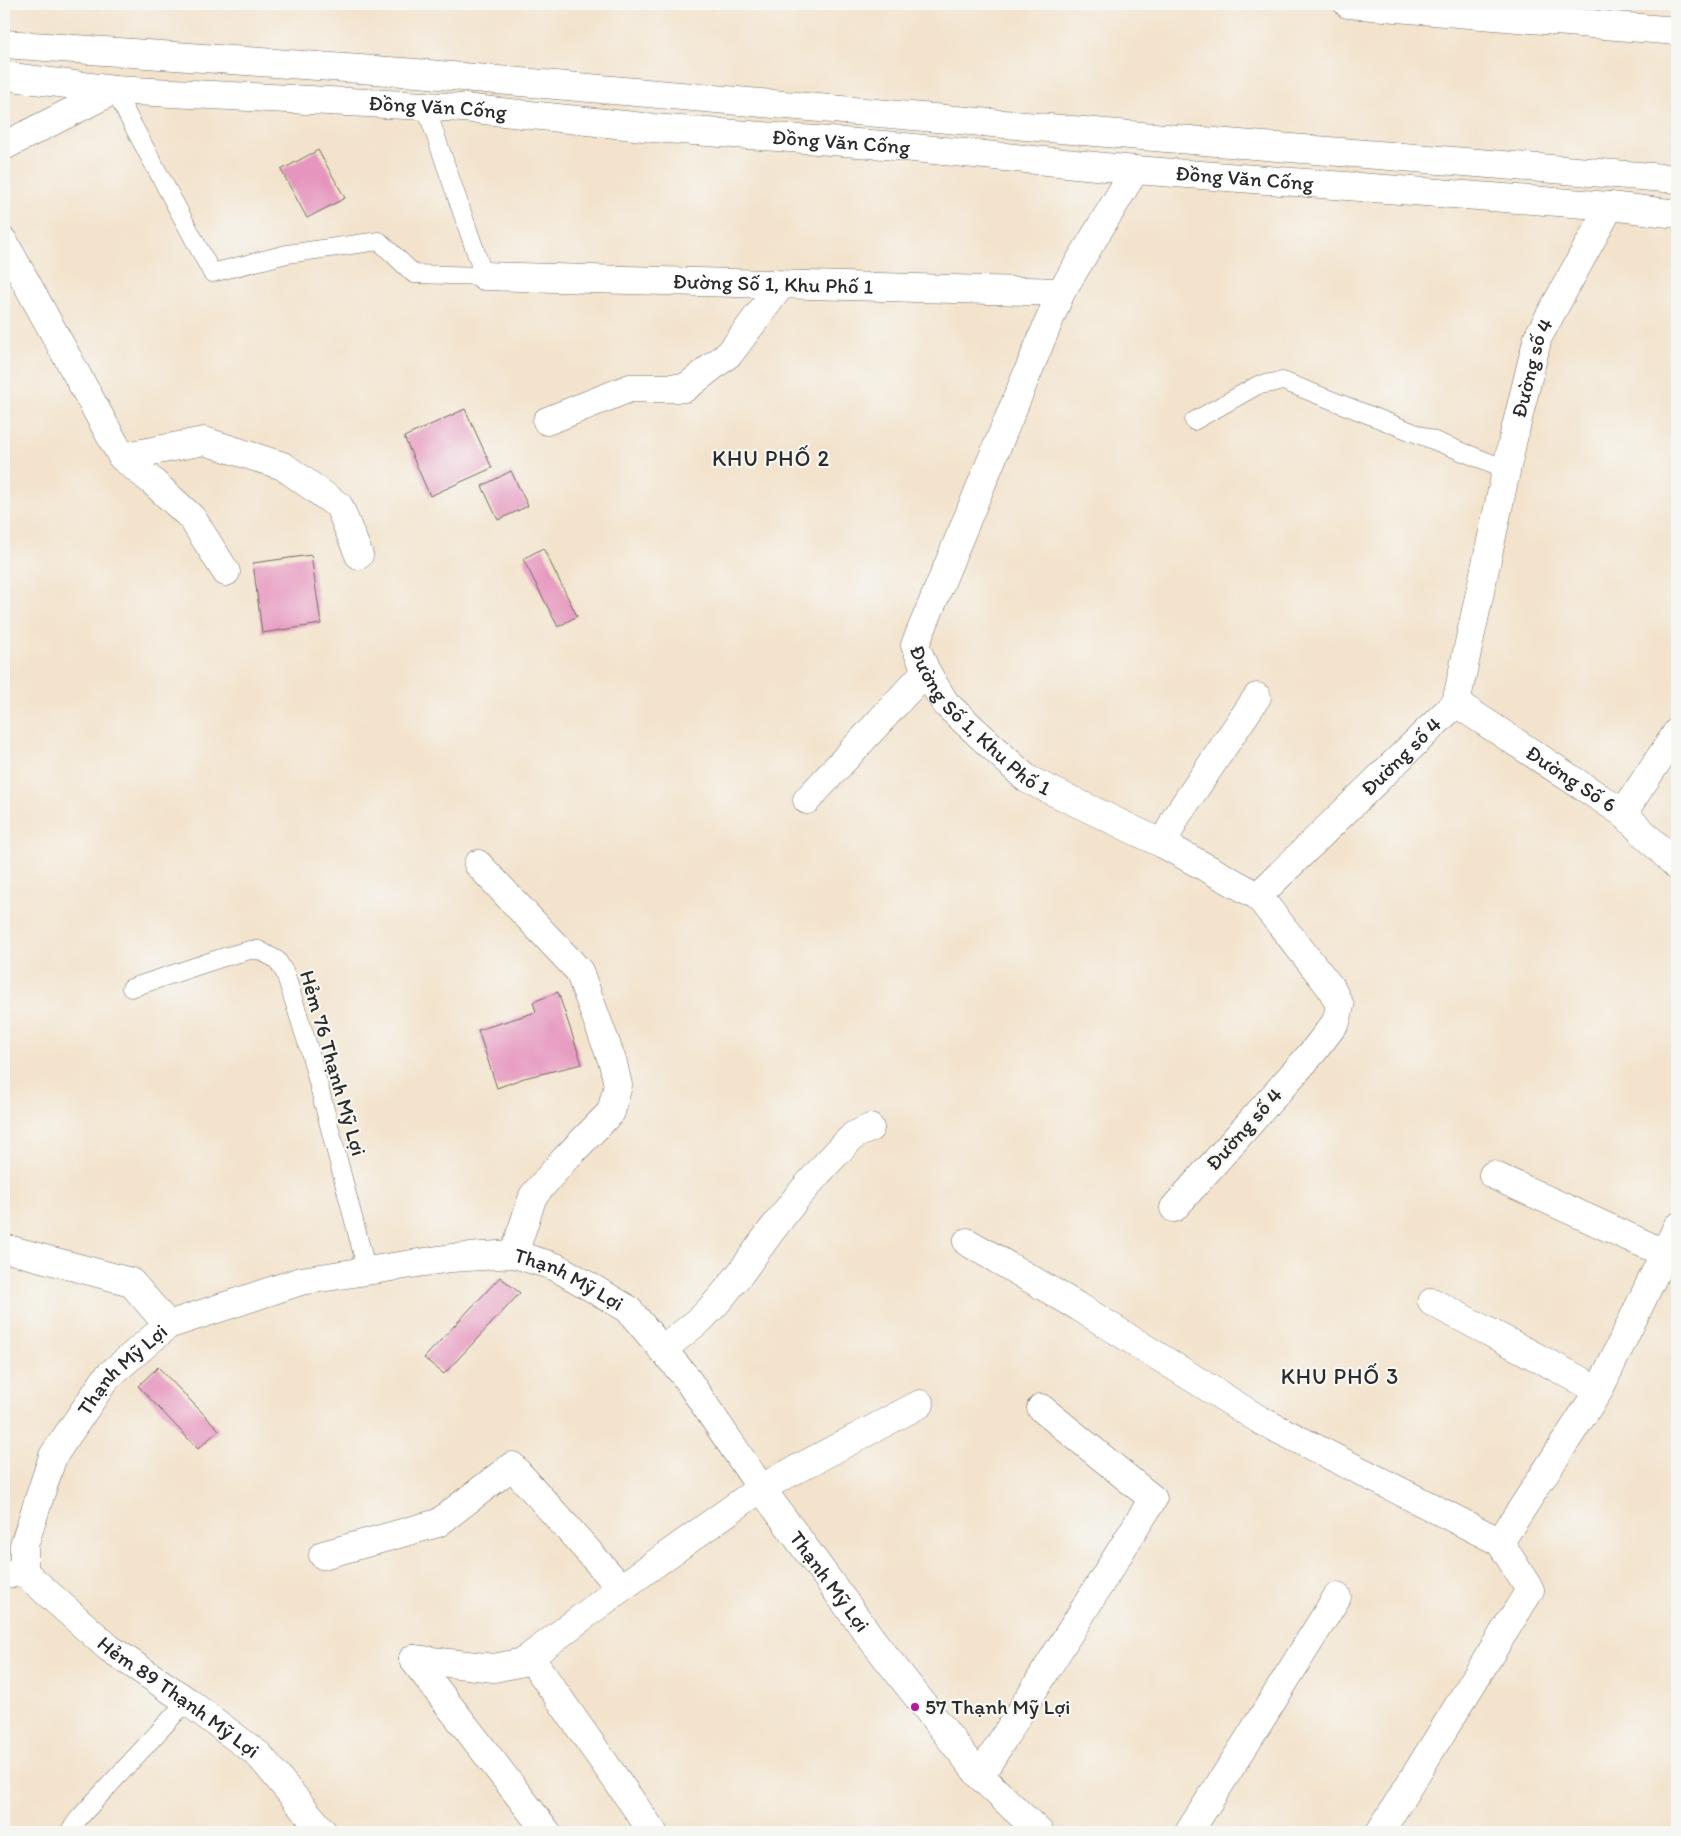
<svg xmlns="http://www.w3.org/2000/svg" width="1681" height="1836" viewBox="0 0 1681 1836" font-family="Itim,sans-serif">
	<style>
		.building { fill: #e696be }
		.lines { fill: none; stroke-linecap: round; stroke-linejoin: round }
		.lane-casing { stroke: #716b63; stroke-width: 19 }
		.street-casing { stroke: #716b63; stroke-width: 29 }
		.primary-casing { stroke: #716b63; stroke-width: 29 }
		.lane { stroke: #fff; stroke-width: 18 }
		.street { stroke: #fff; stroke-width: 28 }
		.primary { stroke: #fff; stroke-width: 28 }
		.poi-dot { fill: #b5179e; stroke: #f6f6f2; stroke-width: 2 }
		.labels { text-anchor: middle; stroke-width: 4.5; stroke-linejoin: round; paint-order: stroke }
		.street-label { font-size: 21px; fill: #2b2b2b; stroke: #f6f6f2 }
		.poi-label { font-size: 21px; fill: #2b2b2b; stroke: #f6f6f2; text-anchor: start }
		.neighbourhood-label { font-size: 22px; letter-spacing: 1px; fill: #2b2b2b; stroke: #f6f6f2 }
	</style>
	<rect width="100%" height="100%" fill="#f6f6f2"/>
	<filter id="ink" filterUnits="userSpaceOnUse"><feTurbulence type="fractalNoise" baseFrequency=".02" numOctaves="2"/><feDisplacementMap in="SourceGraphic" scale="10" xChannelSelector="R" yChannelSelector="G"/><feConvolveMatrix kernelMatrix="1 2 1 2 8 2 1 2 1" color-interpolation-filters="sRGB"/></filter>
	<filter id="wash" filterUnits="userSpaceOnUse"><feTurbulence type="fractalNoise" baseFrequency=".0096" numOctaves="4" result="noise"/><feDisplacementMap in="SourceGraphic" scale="20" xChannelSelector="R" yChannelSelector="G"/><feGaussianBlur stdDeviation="1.12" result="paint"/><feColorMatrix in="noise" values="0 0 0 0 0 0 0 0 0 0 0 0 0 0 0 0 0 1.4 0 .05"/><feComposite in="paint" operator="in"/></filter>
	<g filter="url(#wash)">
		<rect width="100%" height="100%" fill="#f3e3cc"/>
		<g id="blocks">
			<g class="building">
				<path d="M318 150 345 198 307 218 281 170Z"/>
				<path d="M465 409 492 468 430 496 404 437Z"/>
				<path d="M511 471 528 506 498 520 482 486Z"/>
				<path d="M543 548 577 616 558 627 523 559Z"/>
				<path d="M311 555 321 624 262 633 253 563Z"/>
				<path d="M4 663 8 674 4 676Z"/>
				<path d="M558 992 582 1064 524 1078 497 1088 478 1030 536 1012 533 1002Z"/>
				<path d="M500 1277 520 1293 444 1374 424 1358Z"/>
				<path d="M158 1367 219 1430 198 1449 138 1386Z"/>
			</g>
		</g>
	</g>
	<g filter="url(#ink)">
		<use href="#blocks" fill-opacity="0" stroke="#716b63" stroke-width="1"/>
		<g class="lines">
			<g class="lane-casing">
				<g id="lane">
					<path d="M114 90 212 273 287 254 379 241 414 274 484 276 425 105"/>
					<path d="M1194 421 1258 385 1283 381 1506 469"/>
					<path d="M131 988 224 957 250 950H259L277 960 285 973 310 1052 367 1271"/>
					<path d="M69 1832 79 1818 187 1701"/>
				</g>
			</g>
			<g class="street-casing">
				<g id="street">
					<path d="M4 146 114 90"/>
					<path d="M4 242 122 457 204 441 283 466 339 506 359 555"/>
					<path id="s1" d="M484 276 1061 292 915 645 926 671 945 703 1027 779 1163 844 1258 896 1331 988 1340 1006 1336 1022 1312 1053 1174 1208"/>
					<path d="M1061 292 1135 170"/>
					<path d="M547 421 630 388H685L730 353 781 285"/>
					<path d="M122 457 153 482 192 518 226 572"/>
					<path id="s2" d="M1456 703 1623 813 1677 866"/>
					<path d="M807 800 926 671"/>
					<path d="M1623 813 1677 732"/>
					<path d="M1163 844 1176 817 1257 697"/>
					<path d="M478 864 579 971 613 1063 618 1085 611 1112 565 1159 533 1196 514 1254"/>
					<path id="s3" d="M1258 896 1456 703 1513 439 1538 337 1610 206"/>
					<path d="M1493 1175 1664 1253"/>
					<path d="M967 1242 1079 1307 1260 1420 1500 1542"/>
					<path d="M4 1248 131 1282 168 1325"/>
					<path d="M1432 1302 1599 1390"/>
					<path d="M662 1350 701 1319 719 1300 740 1274 768 1235 798 1196 827 1163 853 1136 870 1128"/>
					<path d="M323 1555 438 1523 512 1466 621 1588"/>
					<path id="s4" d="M24 1572 109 1648 187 1701 259 1755 323 1832"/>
					<path id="s5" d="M4 1574 24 1572V1545L53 1456 107 1377 168 1325 301 1281 451 1258 514 1254 556 1267 628 1309 685 1376 761 1488 874 1642 980 1776 1039 1832"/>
					<path d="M530 1657 653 1832"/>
					<path d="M413 1659 494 1668 523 1662 621 1588 761 1488 920 1404"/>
					<path d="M413 1659 547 1832"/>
					<path d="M980 1776 1153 1499 1041 1408"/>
					<path d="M1189 1832 1248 1740 1337 1597"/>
					<path d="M1380 1832 1530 1590 1500 1542 1599 1390 1677 1227"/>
				</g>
			</g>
			<g class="primary-casing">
				<g id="primary">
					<path d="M1348 4 1677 31"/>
					<path d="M4 44 417 73 1141 136 1677 179"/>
					<path id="s6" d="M4 76 114 90 464 108 653 128 884 145 1135 170 1610 206 1677 214"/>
				</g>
			</g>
			<use href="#lane" class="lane"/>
			<use href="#street" class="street"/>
			<use href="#primary" class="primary"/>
		</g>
	</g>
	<circle class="poi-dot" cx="915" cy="1707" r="5"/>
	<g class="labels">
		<g class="street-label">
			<text dy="7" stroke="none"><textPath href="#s6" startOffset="435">Đồng Văn Cống</textPath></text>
			<text dy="7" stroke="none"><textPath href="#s6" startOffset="840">Đồng Văn Cống</textPath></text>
			<text dy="7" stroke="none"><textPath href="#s6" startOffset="1245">Đồng Văn Cống</textPath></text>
			<text dy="7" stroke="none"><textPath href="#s1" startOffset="289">Đường Số 1, Khu Phố 1</textPath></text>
			<text dy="7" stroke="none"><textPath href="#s3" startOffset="620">Đường số 4</textPath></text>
			<text dy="7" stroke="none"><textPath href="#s1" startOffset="1061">Đường Số 1, Khu Phố 1</textPath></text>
			<text dy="7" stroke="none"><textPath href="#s3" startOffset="200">Đường số 4</textPath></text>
			<text dy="7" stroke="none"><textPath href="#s2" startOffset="138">Đường Số 6</textPath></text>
			<text transform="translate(333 1063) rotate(74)" y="7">Hẻm 76 Thạnh Mỹ Lợi</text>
			<text transform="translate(1244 1129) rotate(-48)" y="7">Đường số 4</text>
			<text dy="7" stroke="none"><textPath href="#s5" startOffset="732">Thạnh Mỹ Lợi</textPath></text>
			<text dy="7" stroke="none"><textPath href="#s5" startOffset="252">Thạnh Mỹ Lợi</textPath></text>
			<text dy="7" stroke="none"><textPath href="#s5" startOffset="1138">Thạnh Mỹ Lợi</textPath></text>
			<text dy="7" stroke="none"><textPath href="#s4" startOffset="199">Hẻm 89 Thạnh Mỹ Lợi</textPath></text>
		</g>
		<g class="poi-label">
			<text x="925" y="1714">57 Thạnh Mỹ Lợi</text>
		</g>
		<g class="neighbourhood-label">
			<text x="771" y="466">KHU PHỐ 2</text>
			<text x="1340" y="1384">KHU PHỐ 3</text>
		</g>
	</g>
	<rect width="1681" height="1836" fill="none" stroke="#f6f6f2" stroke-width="20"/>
</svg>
